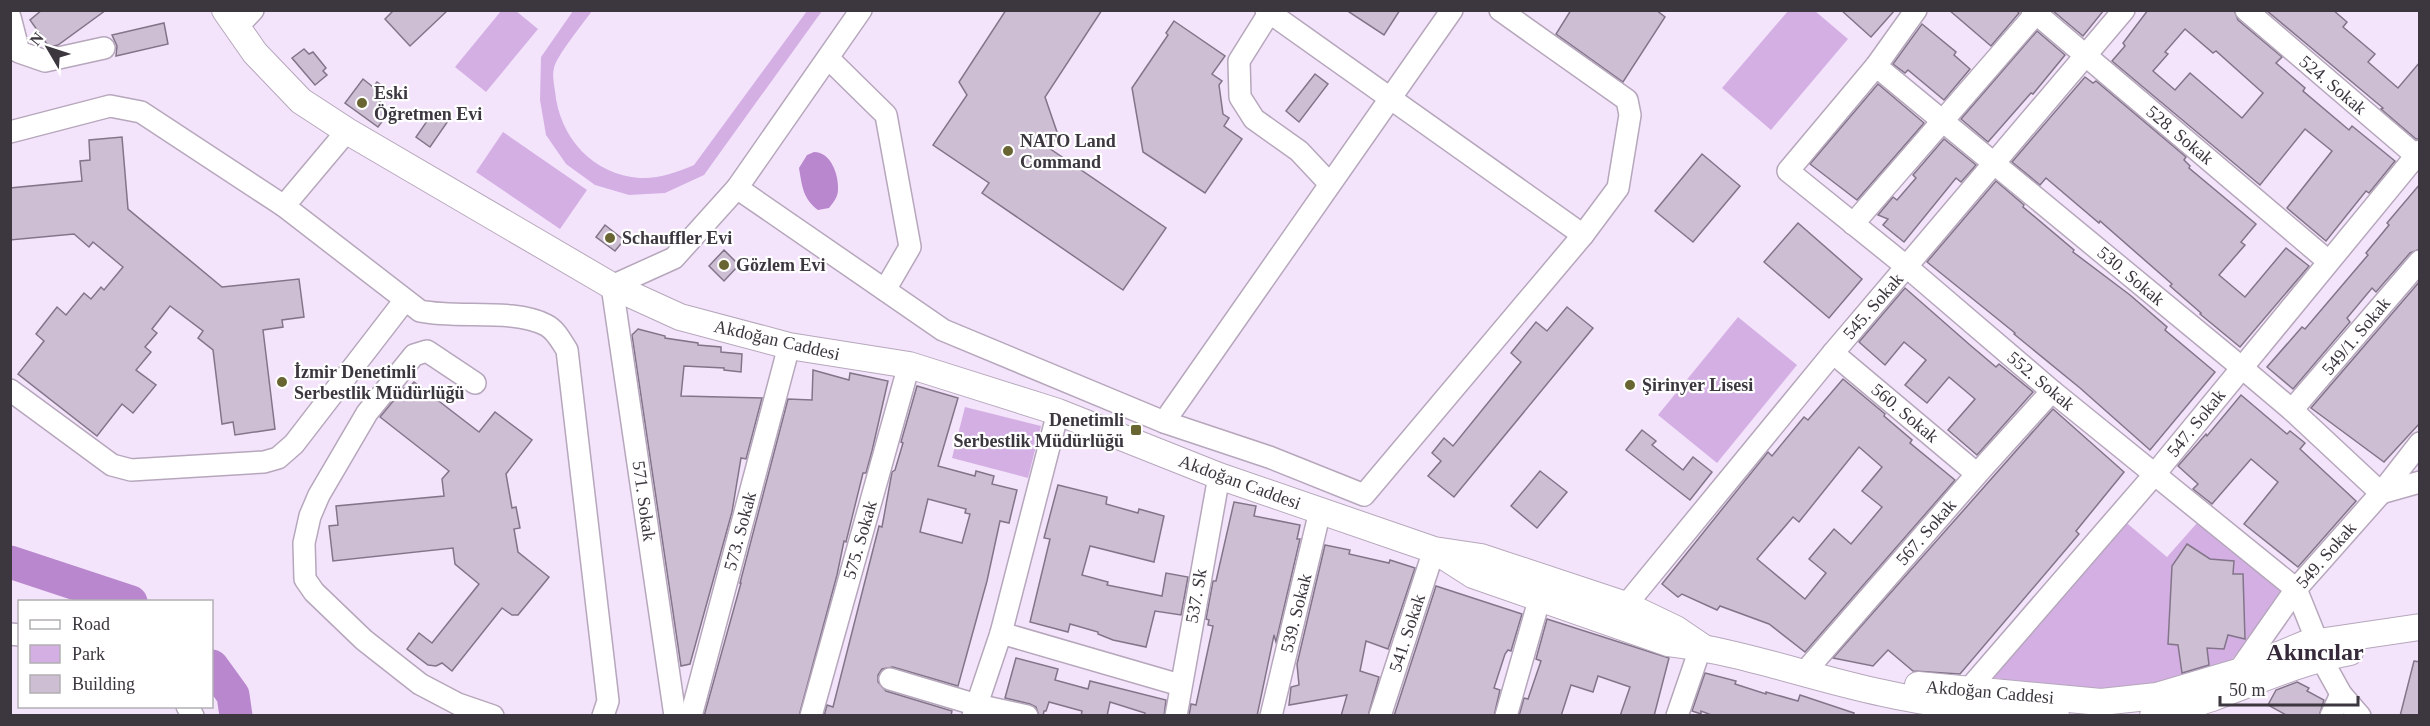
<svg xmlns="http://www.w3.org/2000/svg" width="2430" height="726" viewBox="0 0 2430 726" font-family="Georgia,serif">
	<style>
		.green { fill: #d4afe4 }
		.water { fill: #b987ce }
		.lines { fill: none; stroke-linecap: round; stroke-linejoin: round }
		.river { stroke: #b987ce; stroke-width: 33 }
		.building { fill: #cdbed4; stroke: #837589; stroke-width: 1.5; fill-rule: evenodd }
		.minor-casing { stroke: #b6a7bc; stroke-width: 24 }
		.major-casing { stroke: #b6a7bc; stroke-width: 28 }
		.minor { stroke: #fff; stroke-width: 21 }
		.major { stroke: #fff; stroke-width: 26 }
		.poi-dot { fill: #686532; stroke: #fff; stroke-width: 2 }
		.labels { text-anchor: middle; stroke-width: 4.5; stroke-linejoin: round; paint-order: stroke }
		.street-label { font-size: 18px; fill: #3c363f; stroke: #fff }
		.poi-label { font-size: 18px; font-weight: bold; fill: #3c363f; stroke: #fff; text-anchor: start }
		.district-label { font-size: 24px; font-weight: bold; fill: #35293a; stroke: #fff }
	</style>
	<rect width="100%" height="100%" fill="#f4e4fb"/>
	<g class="green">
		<path d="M501 11H516L538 29 486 92 455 67Z"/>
		<path d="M573 11H592C584 22 556 57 554 68 552 75 554 84 555 91 559 137 593 175 640 178 658 179 678 172 694 165L807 11H822L704 175 665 193 629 195 595 185 566 164 546 135 540 100 541 57Z"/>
		<path d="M1788 11H1815L1848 39 1771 130 1722 88Z"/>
		<path d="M503 132 587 190 560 229 476 172Z"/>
		<path d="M1738 317 1797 365 1717 463 1658 415Z"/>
		<path d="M965 407 1041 426 1028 478 952 458Z"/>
		<path d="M2122 519 2167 557 2197 523 2286 593 2224 669 2092 697 1991 677Z"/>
	</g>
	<path class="water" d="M814 152C831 152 839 175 838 190 838 197 833 203 829 208L818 210C803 199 802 186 799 168L807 155Z"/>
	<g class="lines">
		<g class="river">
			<path d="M10 562 131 602"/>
			<path d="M212 666 233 695 236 716"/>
		</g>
	</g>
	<g class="building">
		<path d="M42 10H106L58 45 49 47 30 20Z"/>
		<path d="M394 10H448L410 46 385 19Z"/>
		<path d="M1006 10H1102L1045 97 1058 135 1049 148 1166 228 1123 290 982 193 989 183 933 145 967 95 959 82Z"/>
		<path d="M1346 10H1400L1384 35Z"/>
		<path d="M1571 10H1656L1665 17 1623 82 1556 34Z"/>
		<path d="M1841 10H1895L1871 37Z"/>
		<path d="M1949 10H2016L2019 13 1991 46Z"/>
		<path d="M2052 10H2104L2083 36Z"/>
		<path d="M2148 10H2234L2238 20 2282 57 2276 63 2305 88 2303 91 2349 130 2352 126 2395 161 2369 193 2366 191 2326 241 2287 208 2332 151 2305 129 2260 185 2112 61 2125 46 2123 43ZM2185 29 2213 53 2216 51 2263 93 2242 118 2190 73 2175 90 2153 71 2168 54 2165 52Z"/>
		<path d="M2266 10H2333L2347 22 2343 27 2375 54 2368 62 2398 88 2420 62V139H2416L2381 109 2383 108Z"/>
		<path d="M1174 21 1225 56 1212 74 1222 81 1219 85 1223 114 1229 118 1224 126 1242 139 1205 193 1143 152 1132 88 1168 35 1166 33Z"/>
		<path d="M164 23 168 44 116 56 117 46 112 35Z"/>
		<path d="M1922 24 1956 52 1954 55 1970 69 1944 100 1908 70 1905 73 1893 64Z"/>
		<path d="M2037 31 2065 55 2033 94 2031 93 1988 142 1961 119Z"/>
		<path d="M304 49 309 54 313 52 326 68 323 71 327 75 315 85 292 58Z"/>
		<path d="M1315 74 1328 84 1299 122 1286 111Z"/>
		<path d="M2085 77 2093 83 2096 81 2186 157 2184 160 2190 166 2189 168 2256 224 2241 242 2245 245 2219 275 2245 297 2286 248 2309 266 2240 347 2200 314 2201 313 2170 286 2172 284 2100 221 2099 223 2046 178 2040 185 2012 162Z"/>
		<path d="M363 79 373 87 377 82 388 90 379 103 390 111 378 127 345 103Z"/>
		<path d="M1878 84 1924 123 1857 200 1810 164Z"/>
		<path d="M434 111 448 121 430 147 416 137Z"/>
		<path d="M122 137 128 209 222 287 299 279 304 317 282 320 283 327 263 330 275 429 235 435 233 422 222 424 213 350 198 338 203 331 170 306 152 329 157 333 145 347 151 352 136 370 156 385 133 413 122 404 97 436 18 374 44 341 36 334 57 307 66 315 84 293 91 299 101 287 104 290 123 267 93 242 89 247 74 234 10 240V188L82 181 80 161 90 160 89 140Z"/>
		<path d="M1944 139 1976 165 1961 182 1956 178 1904 242 1883 225 1888 219 1878 215 1893 197 1897 200 1916 178 1913 175Z"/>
		<path d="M1702 154 1740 186 1693 242 1655 211Z"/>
		<path d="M1996 181 2024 205 2023 207 2074 250 2073 252 2130 295 2167 327 2165 330 2215 372 2150 450 2080 388 2014 334 2015 333 1927 262Z"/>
		<path d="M2420 184V249L2410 253 2376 292 2372 288 2347 318 2350 322 2293 389 2267 367 2302 327 2305 329 2368 255 2366 253 2389 225 2387 223Z"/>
		<path d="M1798 223 1862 279 1829 318 1764 262Z"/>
		<path d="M605 225 624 240 615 251 596 237Z"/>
		<path d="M724 250 739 265 724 281 709 266Z"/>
		<path d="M2420 281V423L2384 462 2311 408Z"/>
		<path d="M1905 288 1970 345 1996 367 1999 364 2033 392 1977 455 1948 430 1975 399 1949 377 1927 403 1905 385 1926 360 1904 342 1885 365 1859 342Z"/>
		<path d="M1567 307 1593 328 1454 497 1428 476 1441 461 1432 453 1444 438 1453 446 1521 362 1511 353 1536 322 1547 331Z"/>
		<path d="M638 329 665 336V338L698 343V345L721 347V352L742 354 741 372 724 370V368L684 366 681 396 762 398 746 459 741 458 732 512 690 664 681 666 632 335Z"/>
		<path d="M813 370 849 380 850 373 888 381 872 451 866 473H863L846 542 844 541 837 575 799 716H704L741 583H740L788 399 812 400Z"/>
		<path d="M1843 379 1885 414 1884 416 1912 440 1910 443 1955 480 1805 652 1769 624 1720 606 1717 610 1682 594 1678 597 1662 584 1768 452 1772 456 1804 417 1808 420ZM1859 447 1882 467 1862 491 1882 507 1851 544 1834 529 1809 559 1826 573 1805 599 1757 559 1793 517 1799 522Z"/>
		<path d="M414 382 479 432 495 412 532 440 506 474 512 508 516 507 520 528 514 529 518 552 549 577 518 615H512L502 608 452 671 442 663 436 666 428 665 407 649 419 633 432 643 479 584 455 564 453 548 333 561 329 526 338 525 336 506 444 496 442 479 449 471 380 417 404 388 407 390Z"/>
		<path d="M917 386 958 398 938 466 975 476 976 471 994 476 992 484 1017 490 1009 523 1000 521 987 581 958 686 893 667 882 669 878 675V682L886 691 952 711 951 716H824L827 705 833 707 879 526 882 527 892 472 895 470 903 443 901 442ZM928 499 966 509 965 513 970 514 962 543 920 532Z"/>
		<path d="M2241 395 2287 434 2290 431 2305 443 2300 449 2356 501 2298 567 2244 524 2278 482 2251 459 2212 504 2193 489 2198 484 2178 466 2206 434 2207 436Z"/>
		<path d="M2053 409 2124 472 2076 531 2079 534 1960 674 1913 671 1888 650 1873 666 1833 658Z"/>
		<path d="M1642 430 1656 441 1652 445 1683 470 1693 457 1712 472 1690 500 1626 450Z"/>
		<path d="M1540 471 1567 492 1537 528 1511 506Z"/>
		<path d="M1058 485 1107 497 1106 504 1138 513 1139 509 1164 516 1154 562 1090 546 1082 575 1108 582 1107 585 1162 596 1166 573 1188 577 1181 615 1155 611 1146 647 1113 640 1098 634V632L1070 624 1068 632 1030 622 1050 539 1044 538Z"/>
		<path d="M1234 502 1256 506 1254 516 1300 525 1297 539H1300L1276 642 1274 635 1257 716H1189L1191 704 1196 705 1213 626 1208 625 1209 620 1206 619 1213 581H1216Z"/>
		<path d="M2187 544 2210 559 2234 561 2233 574H2243L2245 639 2228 635 2224 649 2207 648 2209 665 2182 673 2178 645 2168 644 2172 566Z"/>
		<path d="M1325 545 1350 550 1349 554 1389 563 1390 560 1415 568 1388 649 1366 641 1360 671 1379 677 1368 716H1341L1347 695 1289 705 1291 687 1299 685 1297 664Z"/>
		<path d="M1436 586 1522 614 1511 651 1508 650 1505 654 1494 688 1500 690 1494 716H1394Z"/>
		<path d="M1547 619 1669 658 1654 716H1620L1630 687 1598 676 1593 692 1571 685 1561 716H1519L1524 698 1528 699 1541 661 1536 659Z"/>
		<path d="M1016 658 1058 669 1055 680 1088 689 1090 681 1166 700 1164 716H1145V713L1110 702 1107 716H1081L1082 711 1049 702 1046 711H1044L1043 716H1039L1036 707 1030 704 1005 698Z"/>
		<path d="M2414 661 2420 662V716H2400Z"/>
		<path d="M1705 673 1736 681 1735 684 1766 694V692L1798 701 1800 695 1854 713 1853 716H1714L1701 711V714L1692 711Z"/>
		<path d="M2297 682 2309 688 2307 691 2324 700 2319 716H2288L2268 705 2276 690Z"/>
	</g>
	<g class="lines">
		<g class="minor-casing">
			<g id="minor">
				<path d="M861 10 737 188 943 330 1164 422 1269 457 1364 495 1583 235 1618 188 1630 115 1627 100 1500 10"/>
				<path d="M1266 10 1583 235"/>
				<path d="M1916 10 1876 66 1788 171 1907 267 2052 391 2296 589 2317 641 2321 658 2341 694 2360 716"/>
				<path d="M2032 10 2328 261"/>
				<path d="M2246 10 2420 159"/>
				<path d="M1269 13 1239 61 1240 97 1254 119 1299 151 1330 184"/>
				<path d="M10 17 19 52 45 61 104 48"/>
				<path d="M237 27 253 10"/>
				<path d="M828 58 886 115 910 247 885 290"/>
				<path d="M1876 66 2241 367 2292 410 2381 493 2420 482"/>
				<path d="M10 132 110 106 141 112 284 206 420 311C458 319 513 308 546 325 556 330 561 341 567 350L608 701 603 716"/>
				<path d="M284 206 347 131"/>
				<path d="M1853 224 2039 10"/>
				<path d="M1833 353 1977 474"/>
				<path d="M475 383 427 351 414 355 367 413 319 495 310 516 304 543 305 579 314 592 364 640 420 684 458 704 493 716"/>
				<path d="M10 390 112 465 131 470 264 462 278 458 294 444 405 300"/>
				<path d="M2292 410 2420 261"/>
				<path d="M1164 422 1452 10"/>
				<path d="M1618 619 1626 605 1833 353 2124 10"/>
				<path d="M1001 633 1180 685"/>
				<path d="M10 634 20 635"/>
				<path d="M2238 672 2296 589 2381 493 2420 443"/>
				<path d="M1803 674 1977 474 2052 391"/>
				<path d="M890 679 977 705 1027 716"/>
				<path d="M1968 690 2154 475 2420 151"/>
				<path d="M187 706 193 716"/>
				<path d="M675 716 612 286 674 258 737 188"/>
				<path d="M691 716 789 346"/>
				<path d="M811 716 909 365"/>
				<path d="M973 716 1001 633 1058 412"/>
				<path d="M1176 716 1219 476"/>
				<path d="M1271 716 1320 511"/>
				<path d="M1380 716 1434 550"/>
				<path d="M1506 716 1540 597"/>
				<path d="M1677 716 1701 646"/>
				<path d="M2331 716 2341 694"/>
			</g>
		</g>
		<g class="major-casing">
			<g id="major">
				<path d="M225 10 255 53 301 101 347 131 612 286 680 317 789 346 909 365 1058 412 1219 476 1434 550 1481 557 1626 605 1676 629 1701 646"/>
				<path d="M1442 555 1473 575 1668 643C1741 651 1811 678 1883 693 1940 706 1997 710 2056 716"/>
				<path d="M1918 685 2101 702 2157 696 2238 672 2305 644 2420 627"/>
				<path d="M2153 716C2173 713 2193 704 2212 698 2257 681 2302 661 2350 652"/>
			</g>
		</g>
		<use href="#minor" class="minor"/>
		<use href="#major" class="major"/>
	</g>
	<g class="poi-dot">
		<circle cx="362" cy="103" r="6"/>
		<circle cx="1008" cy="151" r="6"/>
		<circle cx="610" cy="238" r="6"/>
		<circle cx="724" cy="265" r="6"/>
		<circle cx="282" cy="382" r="6"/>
		<circle cx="1630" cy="385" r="6"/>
		<rect x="1130" y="424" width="12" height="12" rx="3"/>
	</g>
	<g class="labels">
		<g class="street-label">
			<text transform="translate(2333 85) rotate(40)" y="6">524. Sokak</text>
			<text transform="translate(2180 135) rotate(40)" y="6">528. Sokak</text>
			<text transform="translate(2131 276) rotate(40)" y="6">530. Sokak</text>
			<text transform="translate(1873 306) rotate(-49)" y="6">545. Sokak</text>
			<text transform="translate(2356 336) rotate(-50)" y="6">549/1. Sokak</text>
			<text transform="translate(777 340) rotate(13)" y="6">Akdoğan Caddesi</text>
			<text transform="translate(2041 381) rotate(40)" y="6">552. Sokak</text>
			<text transform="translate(1905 413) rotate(40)" y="6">560. Sokak</text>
			<text transform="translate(2196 423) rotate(-51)" y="6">547. Sokak</text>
			<text transform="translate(1240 482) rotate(20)" y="6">Akdoğan Caddesi</text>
			<text transform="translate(644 501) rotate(82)" y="6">571. Sokak</text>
			<text transform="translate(740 531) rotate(-75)" y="6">573. Sokak</text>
			<text transform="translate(1926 532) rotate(-49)" y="6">567. Sokak</text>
			<text transform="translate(860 540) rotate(-74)" y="6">575. Sokak</text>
			<text transform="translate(2326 555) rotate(-49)" y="6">549. Sokak</text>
			<text transform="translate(1196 596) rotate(-80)" y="6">537. Sk</text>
			<text transform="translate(1296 613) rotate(-76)" y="6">539. Sokak</text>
			<text transform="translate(1407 633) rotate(-72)" y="6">541. Sokak</text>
			<text transform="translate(1990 692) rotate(5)" y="6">Akdoğan Caddesi</text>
		</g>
		<g class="poi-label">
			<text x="374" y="99">Eski<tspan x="374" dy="21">Öğretmen Evi</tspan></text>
			<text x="1020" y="147">NATO Land<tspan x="1020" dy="21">Command</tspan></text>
			<text x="622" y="244">Schauffler Evi</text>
			<text x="736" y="271">Gözlem Evi</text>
			<text x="294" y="378">İzmir Denetimli<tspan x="294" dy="21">Serbestlik Müdürlüğü</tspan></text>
			<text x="1642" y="391">Şirinyer Lisesi</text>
			<text x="1124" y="426" text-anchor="end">Denetimli<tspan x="1124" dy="21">Serbestlik Müdürlüğü</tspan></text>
		</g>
		<g class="district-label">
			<text x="2315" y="660">Akıncılar</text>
		</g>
	</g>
	<rect width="2430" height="726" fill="none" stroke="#3c363f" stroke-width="24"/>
	<rect x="18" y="600" width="195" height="108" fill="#ffffff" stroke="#b1afb2" stroke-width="1.5"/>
	<rect x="30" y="620" width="30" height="9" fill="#ffffff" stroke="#b1afb2" stroke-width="1.5"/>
	<text x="72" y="630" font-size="18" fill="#3c363f">Road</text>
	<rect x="30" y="645" width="30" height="18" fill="#d4afe4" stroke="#b1afb2" stroke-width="1.5"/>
	<text x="72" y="660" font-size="18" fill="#3c363f">Park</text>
	<rect x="30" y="675" width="30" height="18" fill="#cdbed4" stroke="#b1afb2" stroke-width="1.5"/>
	<text x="72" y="690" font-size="18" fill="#3c363f">Building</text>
	<g transform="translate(48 48) rotate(309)" stroke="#ffffff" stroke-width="4.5" paint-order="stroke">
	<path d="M0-4.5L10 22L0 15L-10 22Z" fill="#3c363f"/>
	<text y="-9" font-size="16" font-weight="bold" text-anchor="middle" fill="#3c363f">N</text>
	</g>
	<path d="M2220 696v9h138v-9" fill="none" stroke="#3c363f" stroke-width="3"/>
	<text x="2229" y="696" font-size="18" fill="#3c363f" stroke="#ffffff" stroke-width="4.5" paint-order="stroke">50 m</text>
</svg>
